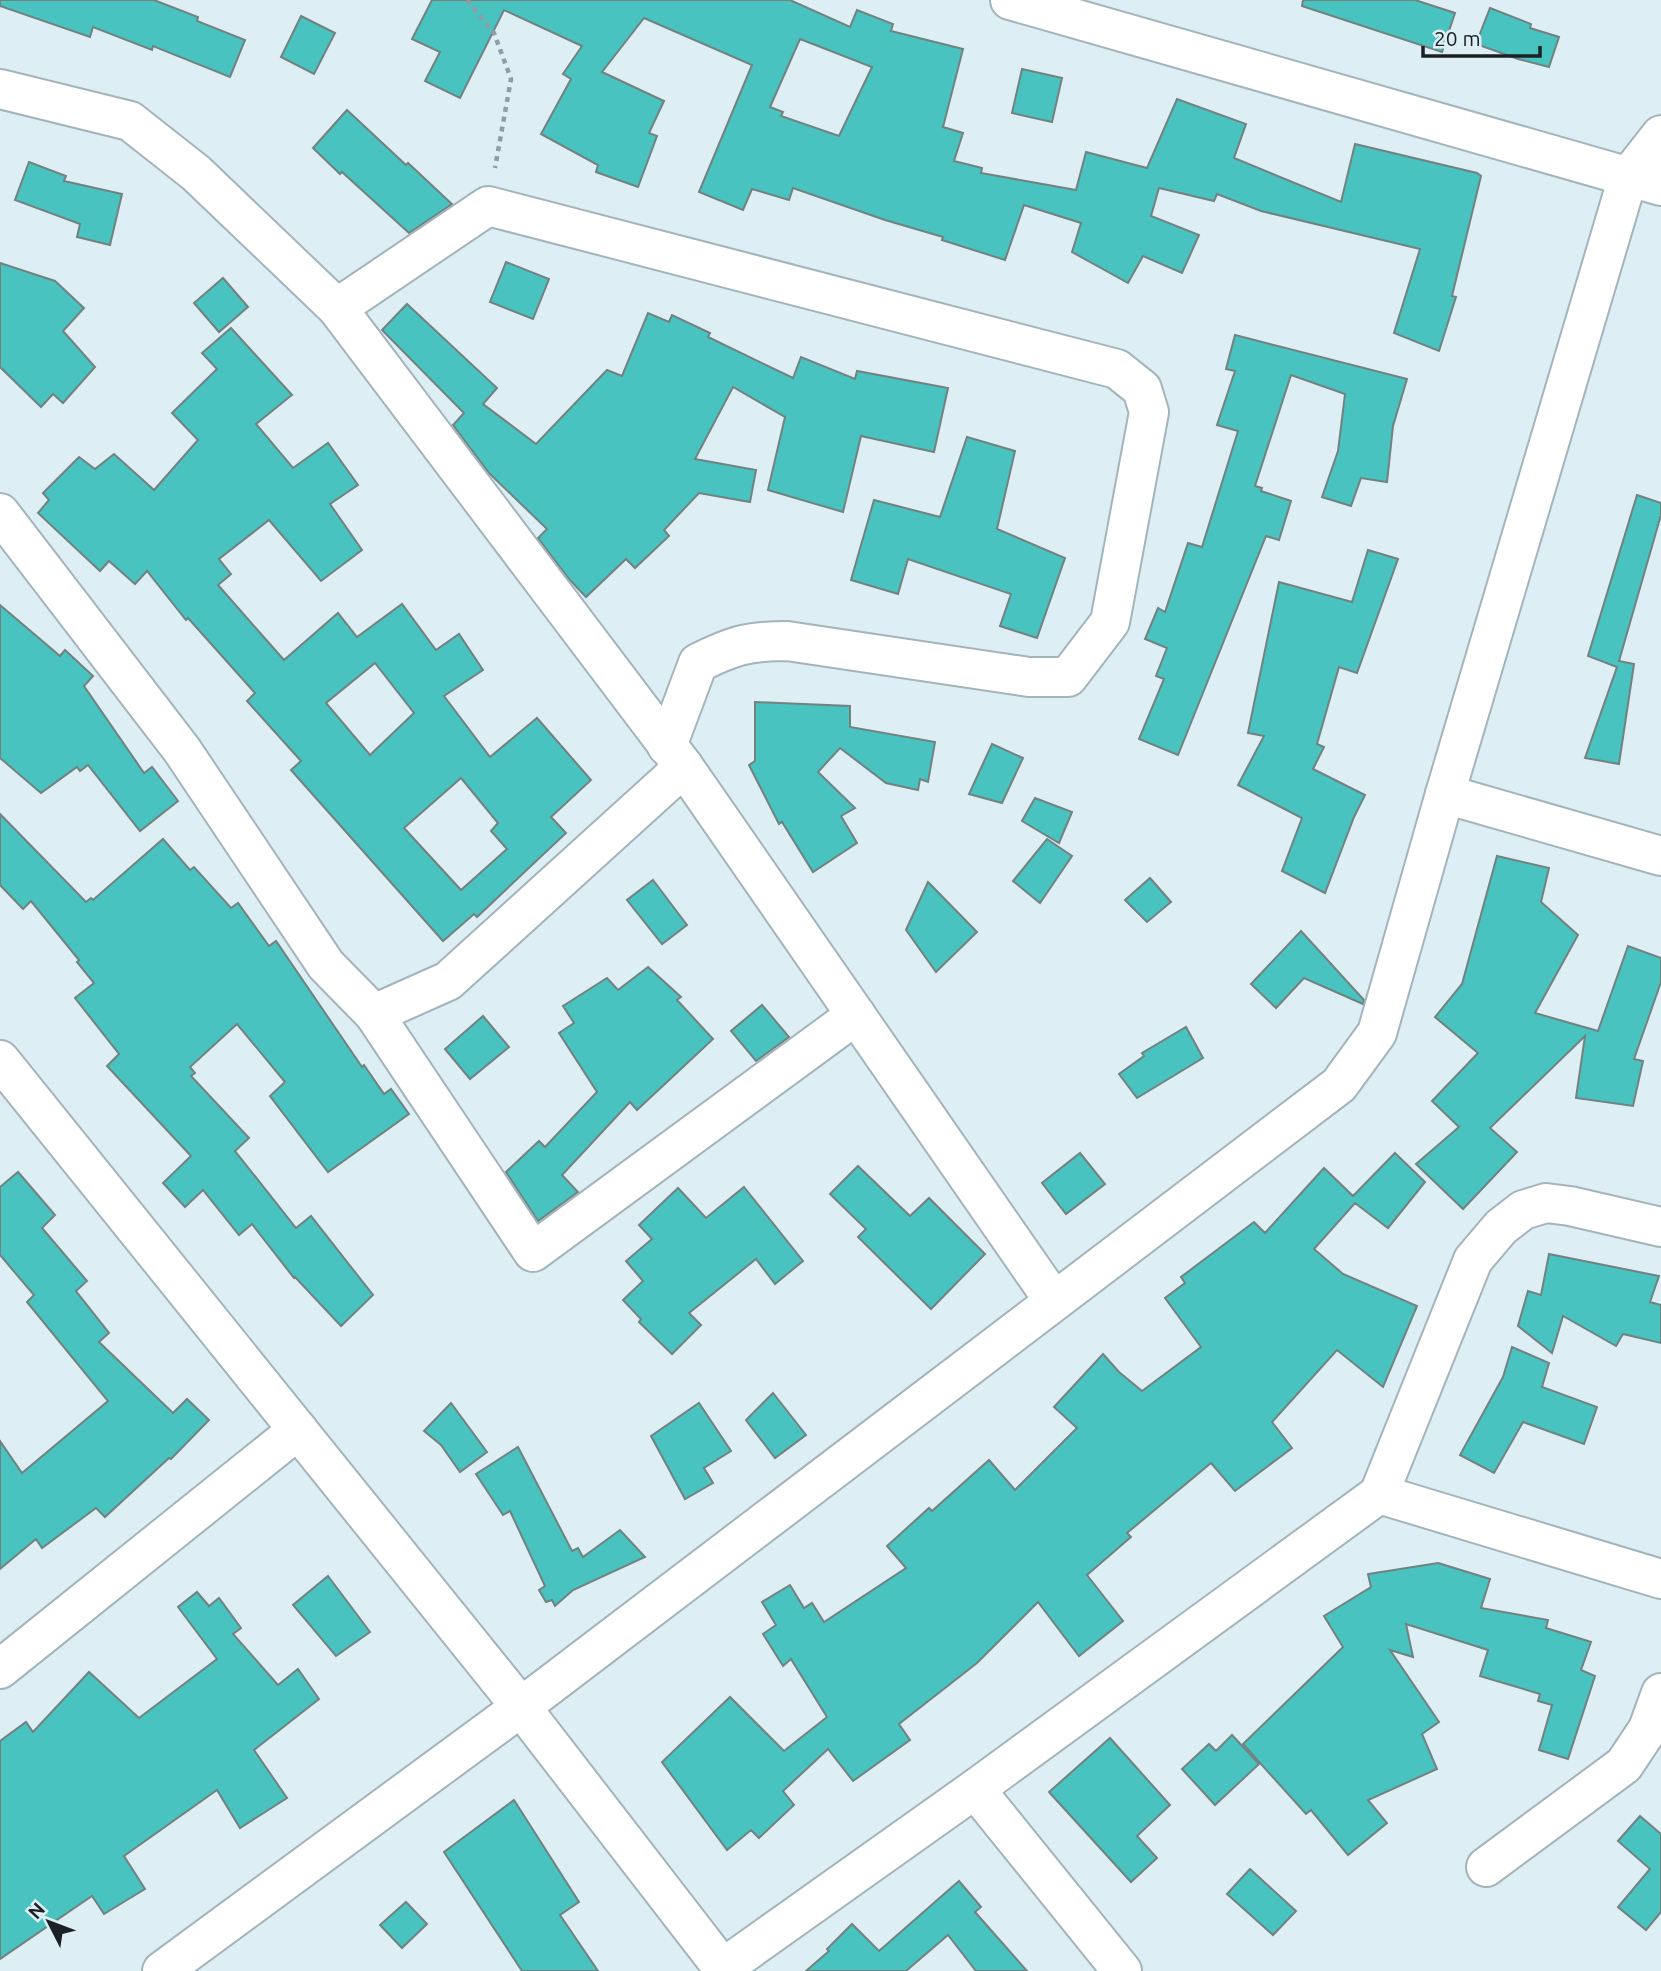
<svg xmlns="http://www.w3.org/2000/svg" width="1661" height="1971" viewBox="0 0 1661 1971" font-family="Ubuntu,sans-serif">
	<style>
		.building { fill: #48c3bf; stroke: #718281; stroke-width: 2; fill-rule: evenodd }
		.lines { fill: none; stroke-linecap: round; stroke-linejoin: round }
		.minor-casing { stroke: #a4b4bb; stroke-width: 42 }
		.path { stroke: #919da3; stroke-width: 4.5; stroke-dasharray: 5 5; stroke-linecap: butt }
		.minor { stroke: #fff; stroke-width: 38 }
	</style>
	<rect width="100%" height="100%" fill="#ddeef5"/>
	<g class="building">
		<path d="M0 0H154L198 17 197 21 245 40 230 77 153 46 152 50 93 27 90 37 0 6Z"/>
		<path d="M432 0H790L850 27 857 10 893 24 891 31 963 49 943 127 963 133 954 161 982 168 981 173 1076 190 1086 152 1147 168 1177 99 1246 124 1234 158 1341 202 1355 144 1477 173 1481 176 1452 296 1456 297 1439 351 1394 333 1420 249 1261 211 1217 194 1214 201 1159 188 1151 216 1199 235 1182 273 1143 256 1128 283 1072 252 1081 223 1024 205 1005 260 942 240 943 237 885 220 793 188 789 200 752 189 743 210 699 192 752 65 644 18 602 72 664 101 649 133 657 136 638 187 596 172 598 165 541 134 571 79 563 74 582 46 504 10 460 98 425 81 440 52 412 39ZM800 39 872 67 839 136 781 116 783 112 770 107Z"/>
		<path d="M1303 0H1415L1455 13 1442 52 1302 6Z"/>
		<path d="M1490 8 1531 24 1530 28 1559 37 1549 67 1518 59 1476 44Z"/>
		<path d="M301 16 335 33 314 74 281 57Z"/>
		<path d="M1022 69 1062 78 1052 122 1012 113Z"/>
		<path d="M347 110 406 165 408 163 452 204 409 233 342 172 340 174 313 148Z"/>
		<path d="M29 162 66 176 64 181 122 194 110 245 77 237 80 224 15 200Z"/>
		<path d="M506 262 549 279 533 319 490 302Z"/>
		<path d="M0 263 55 281 84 308 63 331 95 367 63 403 53 394 41 407 0 367Z"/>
		<path d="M223 278 248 307 219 332 194 303Z"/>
		<path d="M407 304 497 388 483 404 536 444 607 370 622 376 648 313 669 322 672 315 710 333 708 337 793 378 801 357 855 379 857 371 948 388 934 452 861 436 843 512 768 490 785 417 733 387 695 459 756 470 750 502 699 493 664 530 669 536 635 568 626 559 586 597 569 579 538 538 547 529 489 473 453 425 464 413 382 330Z"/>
		<path d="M231 328 292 395 256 424 293 468 328 443 358 485 330 504 362 550 321 581 269 520 219 559 231 574 218 585 284 660 338 613 357 637 402 604 436 650 459 634 483 670 444 696 490 757 537 718 591 780 551 817 566 833 477 917 474 914 443 941 291 770 301 761 247 701 255 693 188 618 186 620 147 571 135 584 109 561 100 571 38 513 49 500 43 493 79 457 95 469 114 454 154 490 198 440 172 413 217 369 202 353ZM375 663 414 713 370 755 326 703ZM461 778 498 823 491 831 507 849 461 890 404 828Z"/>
		<path d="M1235 335 1407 379 1393 426 1387 482 1361 478 1351 506 1322 497 1338 451 1345 394 1291 375 1255 486 1262 488 1261 491 1291 501 1279 540 1266 536 1178 755 1139 739 1164 679 1156 676 1167 648 1145 639 1158 608 1165 612 1188 543 1202 547 1238 431 1217 425 1235 371 1226 369Z"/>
		<path d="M967 437 1015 451 997 529 1065 558 1037 638 1000 626 1011 594 908 559 898 594 851 580 874 500 940 517Z"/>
		<path d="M1637 495 1661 503V515L1619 661 1634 664 1619 764 1585 758 1617 667 1588 656Z"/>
		<path d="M1368 550 1398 559 1357 673 1339 667 1317 744 1324 747 1313 769 1365 795 1354 817 1325 893 1282 871 1302 818 1238 785 1264 736 1248 733 1279 582 1352 602Z"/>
		<path d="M0 605 60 656 65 650 93 676 84 686 144 773 152 767 178 801 140 831 88 765 80 771 77 767 41 793 0 758Z"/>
		<path d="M755 702 850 706V727L935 742 928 782 920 779 918 790 886 783 840 748 818 772 855 808 841 816 857 843 813 872 782 822 779 824 749 765 755 761Z"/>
		<path d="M992 744 1023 758 1002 803 969 794Z"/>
		<path d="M1035 798 1072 812 1059 843 1022 821Z"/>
		<path d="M0 814 86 902 91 898 93 900 163 839 190 870 194 867 231 908 238 903 269 946 276 941 362 1067 364 1065 384 1094 391 1089 409 1114 328 1172 270 1096 285 1082 237 1024 190 1067 195 1073 191 1076 249 1138 235 1151 296 1228 311 1216 373 1295 341 1326 295 1277 294 1278 252 1224 239 1235 203 1190 185 1207 163 1183 191 1156 107 1066 119 1054 75 998 94 983 77 962 79 960 31 901 23 909 0 885Z"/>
		<path d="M1047 839 1072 856 1040 903 1013 881Z"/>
		<path d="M1497 856 1549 868 1541 902 1578 935 1535 1013 1598 1031 1628 946 1661 958V982L1634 1059 1643 1061 1633 1106 1576 1098 1585 1036 1490 1128 1517 1152 1463 1209 1416 1164 1459 1127 1432 1101 1478 1053 1435 1017 1462 984Z"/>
		<path d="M1150 878 1171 902 1147 922 1125 900Z"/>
		<path d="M653 880 687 925 662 944 627 900Z"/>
		<path d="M928 882 977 932 936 972 906 930Z"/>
		<path d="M1301 931 1364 1000 1363 1004 1304 978 1276 1008 1251 984Z"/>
		<path d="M648 967 681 997 677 1000 713 1039 637 1110 630 1102 562 1175 578 1192 538 1221 506 1172 539 1141 545 1147 597 1092 559 1033 574 1023 563 1006 607 978 618 990Z"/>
		<path d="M762 1005 789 1037 756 1061 731 1031Z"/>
		<path d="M483 1016 509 1047 470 1079 445 1049Z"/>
		<path d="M1186 1027 1203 1058 1137 1098 1119 1074 1144 1056 1142 1053Z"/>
		<path d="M1080 1153 1105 1184 1066 1214 1042 1183Z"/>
		<path d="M1395 1153 1425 1182 1388 1228 1355 1203 1314 1249 1343 1274 1417 1306 1383 1387 1337 1350 1272 1422 1292 1448 1235 1491 1211 1463 1127 1533 1131 1537 1087 1575 1123 1621 1079 1656 1038 1602 977 1663 899 1724 910 1740 853 1781 828 1749 783 1791 794 1805 759 1838 751 1830 727 1850 662 1762 730 1697 784 1751 827 1717 791 1659 783 1666 763 1634 776 1625 762 1602 790 1585 804 1608 812 1603 824 1622 906 1568 887 1546 929 1508 932 1511 989 1460 1015 1490 1077 1428 1054 1407 1103 1354 1119 1372 1142 1391 1201 1347 1165 1298 1185 1283 1181 1277 1254 1222 1265 1233 1324 1168 1353 1196Z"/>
		<path d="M858 1166 910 1216 929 1198 985 1254 931 1309 858 1237 866 1229 830 1194Z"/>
		<path d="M18 1172 55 1215 42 1228 87 1281 76 1291 109 1333 99 1342 173 1413 187 1399 209 1420 171 1459 169 1458 105 1517 96 1508 42 1548 36 1539 0 1569V1441L22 1473 108 1401 27 1302 34 1295 0 1255V1187Z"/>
		<path d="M744 1187 803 1261 775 1284 756 1259 689 1313 701 1325 672 1354 639 1322 641 1319 623 1300 643 1281 626 1261 652 1239 639 1225 678 1188 706 1218Z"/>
		<path d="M1549 1254 1659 1276 1650 1302 1661 1305V1343L1623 1334 1616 1346 1563 1316 1552 1353 1518 1326 1528 1291 1541 1295Z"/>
		<path d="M1512 1347 1549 1363 1542 1387 1597 1407 1584 1444 1523 1422 1494 1473 1460 1455 1503 1377Z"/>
		<path d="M773 1393 806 1435 775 1458 746 1420Z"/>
		<path d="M451 1403 487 1452 460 1472 441 1445 424 1431Z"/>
		<path d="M699 1403 731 1451 704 1468 713 1483 685 1499 651 1436Z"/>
		<path d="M518 1447 572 1551 578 1548 583 1557 620 1530 645 1557 573 1590 555 1606 552 1600 546 1602 539 1590 545 1586 510 1511 503 1515 476 1474Z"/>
		<path d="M1438 1563 1490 1579 1481 1608 1548 1620 1546 1628 1591 1642 1581 1670 1595 1676 1568 1759 1539 1750 1552 1705 1538 1701 1540 1694 1480 1676 1488 1650 1406 1624 1413 1657 1390 1650 1439 1722 1422 1734 1437 1769 1368 1800 1387 1823 1348 1855 1311 1810 1306 1814 1243 1744 1343 1647 1324 1616 1371 1587 1368 1574Z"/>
		<path d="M328 1576 370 1632 336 1656 293 1605Z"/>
		<path d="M197 1592 209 1606 219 1598 241 1628 233 1634 278 1685 298 1669 319 1699 254 1750 287 1798 240 1828 217 1790 124 1856 145 1889 104 1914 92 1896 0 1959V1741L26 1722 33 1732 89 1672 139 1718 217 1659 178 1607Z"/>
		<path d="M1232 1735 1259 1764 1215 1805 1182 1769 1209 1744 1216 1751Z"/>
		<path d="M1110 1738 1170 1805 1137 1836 1157 1858 1131 1882 1049 1792Z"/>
		<path d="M514 1800 579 1902 560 1915 598 1971H522L444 1852Z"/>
		<path d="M1640 1816 1661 1834V1912L1646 1930 1618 1907 1650 1869 1618 1841Z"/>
		<path d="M1250 1869 1296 1911 1273 1935 1227 1894Z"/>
		<path d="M959 1881 981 1907 975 1912 1027 1971H976L948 1935 906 1971H806L829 1951 827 1949 852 1924 879 1951Z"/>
		<path d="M406 1902 427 1924 402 1948 380 1925Z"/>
	</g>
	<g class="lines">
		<g class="minor-casing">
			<g id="minor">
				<path d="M1010 0 1661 186"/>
				<path d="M0 89 130 121 196 173 337 308 684 767 1054 1301"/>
				<path d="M337 308 488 206 1117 369 1142 389 1149 412 1110 622 1068 677H1029L787 641C747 641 732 646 698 663L667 746"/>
				<path d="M0 513 182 750 326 965 374 1014 448 981 684 767"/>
				<path d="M1445 794 1661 856"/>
				<path d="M374 1014 533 1252 856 1015"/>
				<path d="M0 1060 521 1707 725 1971"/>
				<path d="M1379 1494 1473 1260 1501 1227 1523 1210 1546 1203 1570 1206 1661 1227"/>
				<path d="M0 1669 298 1430"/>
				<path d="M975 1789 1122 1971"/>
				<path d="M1486 1867 1624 1765 1648 1729 1661 1693"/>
				<path d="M723 1968 975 1789 1379 1494 1661 1579"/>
				<path d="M162 1971 521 1707 1339 1085 1377 1033 1445 794 1628 177 1661 135"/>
			</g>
		</g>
		<path class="path" d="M467 0 494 33 511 79 495 168"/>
		<use href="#minor" class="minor"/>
	</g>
	<g transform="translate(49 1922) rotate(312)" stroke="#ddeef5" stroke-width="5" paint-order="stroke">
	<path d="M0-5L12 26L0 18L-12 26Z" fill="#1b2124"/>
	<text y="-10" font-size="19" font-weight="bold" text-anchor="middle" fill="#1b2124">N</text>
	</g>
	<path d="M1423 46v10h117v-10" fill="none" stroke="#1b2124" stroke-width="3.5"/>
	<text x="1434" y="46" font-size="21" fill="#1b2124" stroke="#ddeef5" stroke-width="5" paint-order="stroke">20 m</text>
</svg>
